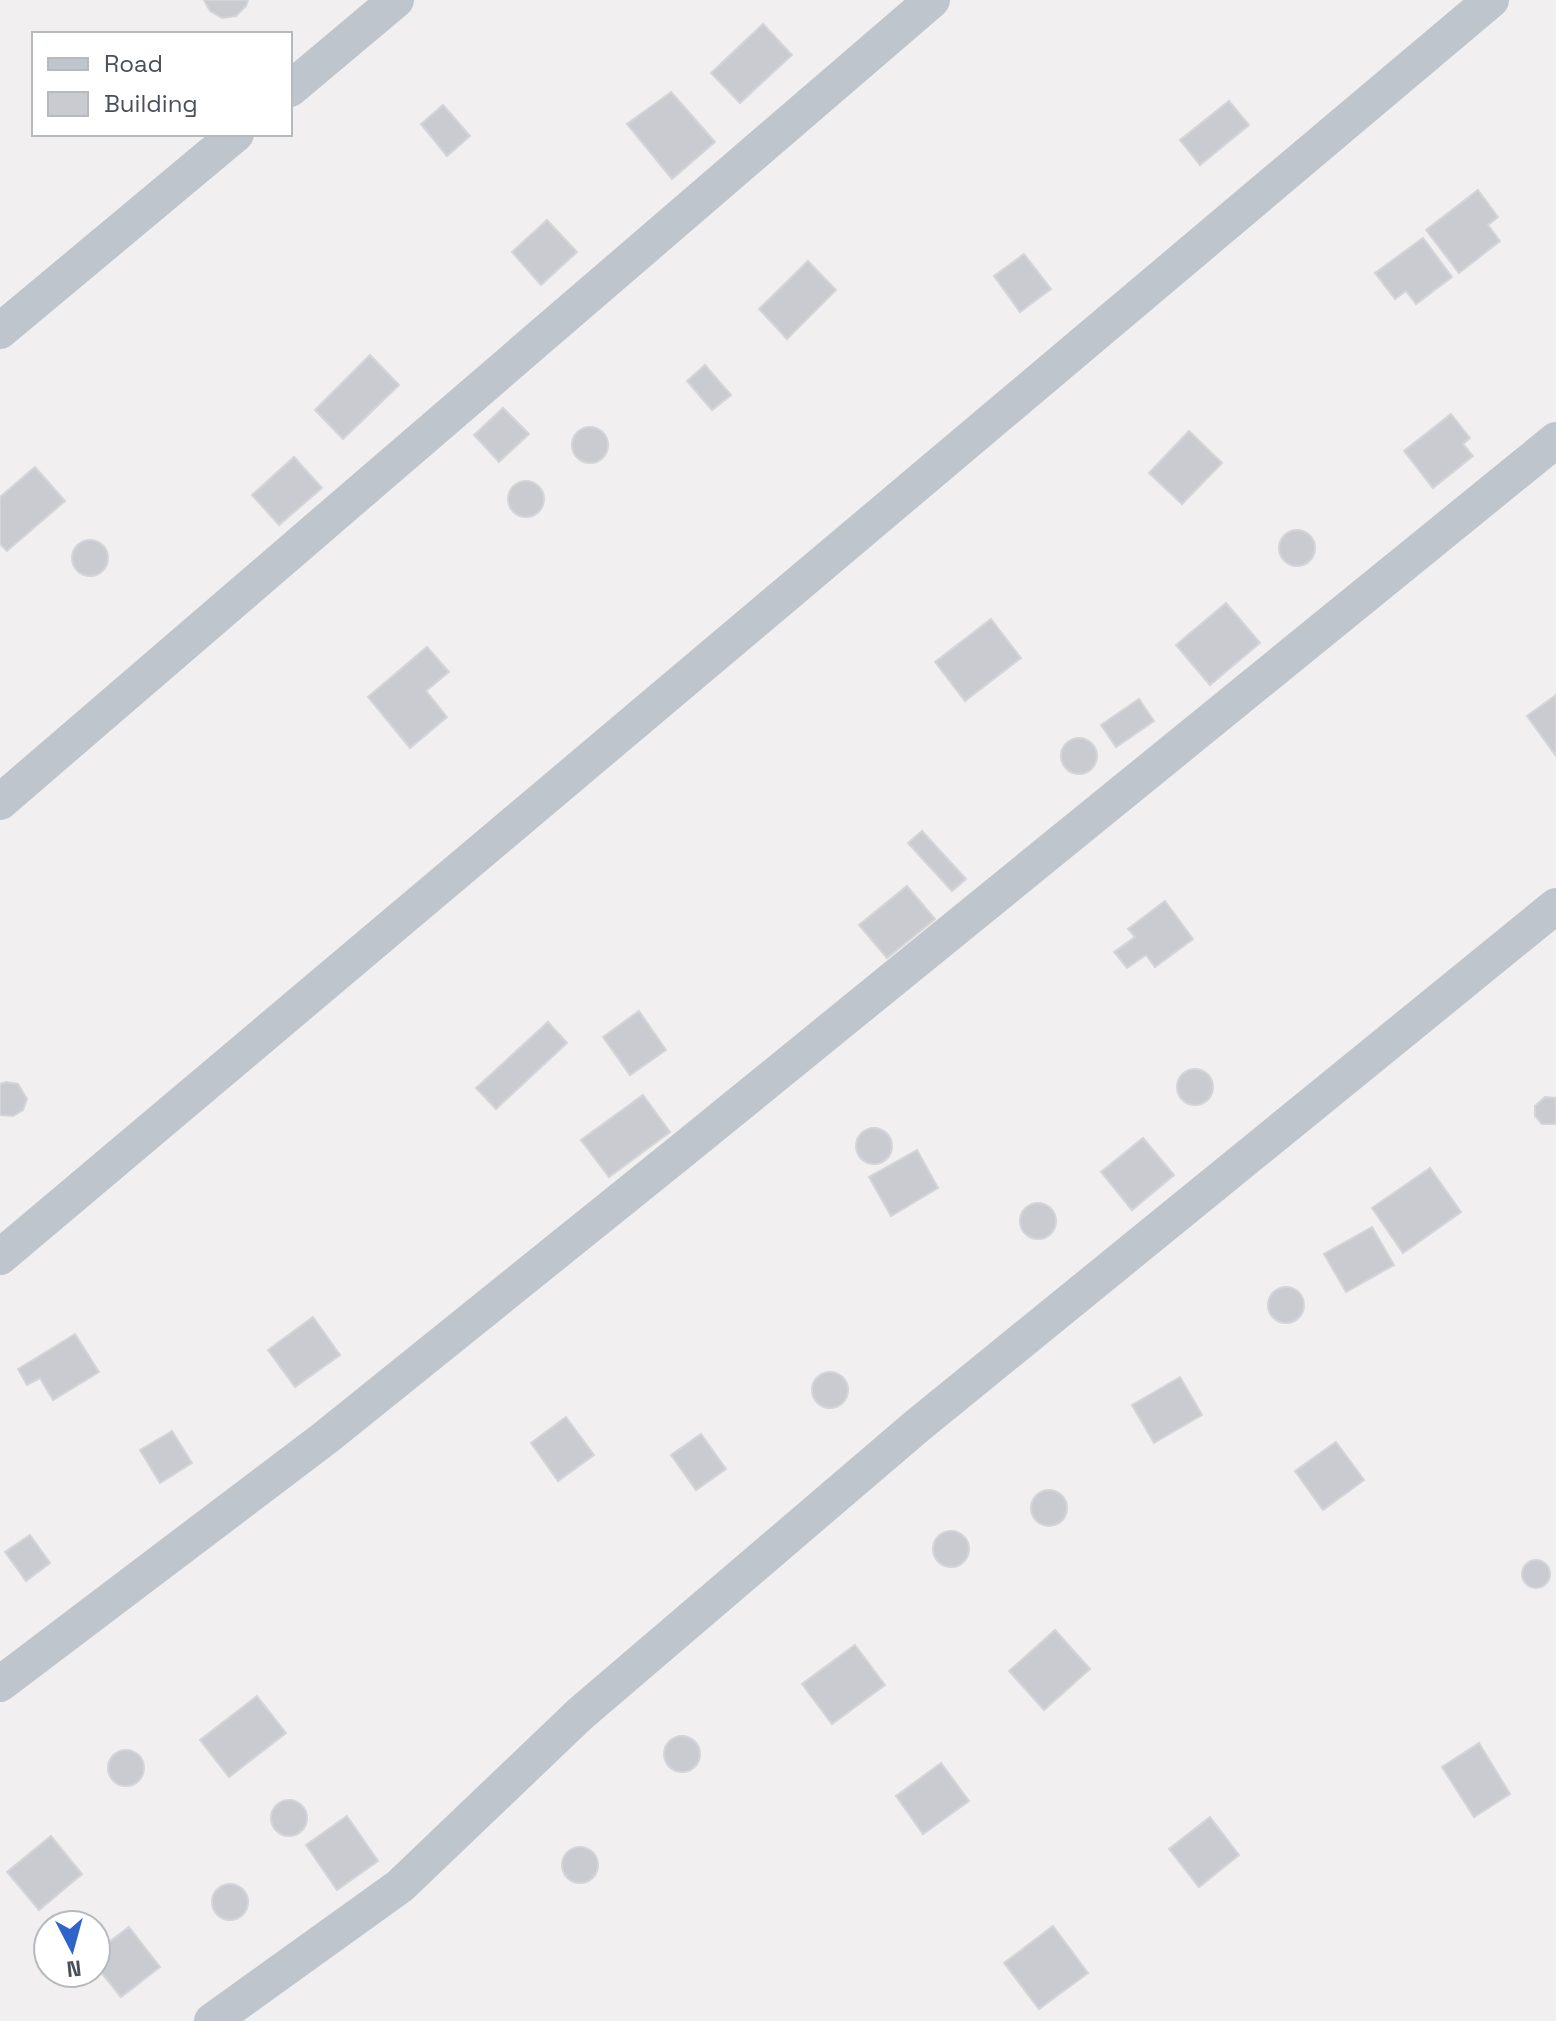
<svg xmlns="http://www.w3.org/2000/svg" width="1556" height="2021" viewBox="0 0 1556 2021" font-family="'Space Grotesk',sans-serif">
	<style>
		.building { fill: #c9cbd1; stroke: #d4d5d9; stroke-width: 2 }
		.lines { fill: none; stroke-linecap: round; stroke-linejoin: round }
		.minor { stroke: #bfc5cc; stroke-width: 36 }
	</style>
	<rect width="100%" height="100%" fill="#f1efef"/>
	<g class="building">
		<path d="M204 0H248L246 6 236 16 222 18 210 11Z"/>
		<path d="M763 24 792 55 740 103 711 73Z"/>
		<path d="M671 92 715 142 672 179 627 124Z"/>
		<path d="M1229 101 1249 125 1200 165 1180 140Z"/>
		<path d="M443 105 470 136 447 156 421 124Z"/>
		<path d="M1478 190 1498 217 1488 225 1500 241 1459 273 1426 230Z"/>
		<path d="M547 220 577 252 541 285 512 252Z"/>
		<path d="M1423 238 1452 277 1416 304 1406 291 1395 299 1375 273Z"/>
		<path d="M1024 254 1051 289 1020 312 994 276Z"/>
		<path d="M808 261 836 290 787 339 759 309Z"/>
		<path d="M370 355 399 385 343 439 315 410Z"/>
		<path d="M705 365 731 395 712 410 687 381Z"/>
		<path d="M503 408 529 434 499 462 474 435Z"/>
		<path d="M1451 414 1470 438 1463 444 1473 456 1433 488 1404 451Z"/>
		<circle cx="590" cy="445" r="18"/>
		<path d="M1189 431 1222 463 1182 504 1149 473Z"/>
		<path d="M294 457 322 488 279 525 252 495Z"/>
		<path d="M35 467 65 501 7 551 0 544V497Z"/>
		<circle cx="526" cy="499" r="18"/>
		<circle cx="1297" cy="548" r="18"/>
		<circle cx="90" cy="558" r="18"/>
		<path d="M1226 603 1260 643 1210 685 1176 645Z"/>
		<path d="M991 619 1021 658 965 701 935 662Z"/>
		<path d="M427 647 449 672 426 691 447 717 410 748 368 697Z"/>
		<path d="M1556 695V756L1527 716Z"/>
		<path d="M1139 699 1154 721 1116 747 1101 725Z"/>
		<circle cx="1079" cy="756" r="18"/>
		<path d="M922 831 966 879 952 891 908 843Z"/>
		<path d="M907 886 935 919 887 958 859 925Z"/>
		<path d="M1165 901 1193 939 1155 967 1146 955 1127 968 1114 952 1135 937 1128 929Z"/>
		<path d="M639 1011 666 1050 630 1075 603 1037Z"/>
		<path d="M548 1022 567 1043 496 1109 476 1088Z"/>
		<circle cx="1195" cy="1087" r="18"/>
		<path d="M6 1082 18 1084 27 1099 23 1110 13 1116 0 1115V1084Z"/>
		<path d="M643 1095 670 1132 609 1177 581 1140Z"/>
		<path d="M1545 1097 1556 1098V1124H1542L1535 1116V1106Z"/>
		<circle cx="874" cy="1146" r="18"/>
		<path d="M1143 1138 1174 1175 1132 1210 1101 1172Z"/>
		<path d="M917 1150 938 1188 891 1216 869 1177Z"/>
		<path d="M1430 1168 1461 1212 1403 1253 1372 1208Z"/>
		<circle cx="1038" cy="1221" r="18"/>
		<path d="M1372 1227 1394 1265 1346 1292 1324 1254Z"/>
		<circle cx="1286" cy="1305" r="18"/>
		<path d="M313 1317 340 1355 295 1387 268 1350Z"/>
		<path d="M75 1334 99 1372 53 1400 40 1378 27 1385 18 1369Z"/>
		<circle cx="830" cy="1390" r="18"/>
		<path d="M1180 1377 1202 1415 1154 1443 1132 1405Z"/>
		<path d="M566 1417 594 1455 558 1481 531 1443Z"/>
		<path d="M172 1431 192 1463 160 1483 140 1450Z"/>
		<path d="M701 1434 726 1469 696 1490 671 1455Z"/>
		<path d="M1336 1442 1364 1480 1323 1510 1295 1471Z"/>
		<circle cx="1049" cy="1508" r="18"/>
		<circle cx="951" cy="1549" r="18"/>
		<path d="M30 1535 50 1563 26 1581 5 1552Z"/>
		<circle cx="1536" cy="1574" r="14"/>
		<path d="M1055 1630 1090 1669 1044 1710 1009 1671Z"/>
		<path d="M855 1645 885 1685 832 1724 802 1684Z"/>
		<path d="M257 1696 286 1733 229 1777 200 1740Z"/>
		<circle cx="682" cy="1754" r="18"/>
		<path d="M1479 1743 1510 1794 1474 1817 1442 1767Z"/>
		<circle cx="126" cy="1768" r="18"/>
		<path d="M941 1763 969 1801 923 1834 896 1796Z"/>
		<circle cx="289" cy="1818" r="18"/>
		<path d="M347 1816 378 1861 337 1890 306 1845Z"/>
		<path d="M1210 1817 1239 1855 1199 1887 1169 1849Z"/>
		<path d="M51 1836 82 1874 39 1910 7 1872Z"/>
		<circle cx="580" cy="1865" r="18"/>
		<circle cx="230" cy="1902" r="18"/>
		<path d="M1053 1926 1088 1973 1039 2009 1004 1963Z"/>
		<path d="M129 1927 160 1967 121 1997 96 1966V1952Z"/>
	</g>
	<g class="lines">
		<g class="minor">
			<path d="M290 89 396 0"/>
			<path d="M0 331 236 134"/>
			<path d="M0 802 932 0"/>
			<path d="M0 1257 1491 0"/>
			<path d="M0 1684 325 1438 684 1149 1556 440"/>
			<path d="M212 2021 400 1886 580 1714 917 1426 1556 906"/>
		</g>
	</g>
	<rect x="32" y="32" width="260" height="104" fill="#ffffff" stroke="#b6b9bd" stroke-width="2"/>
	<rect x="48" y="58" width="40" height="12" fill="#bfc5cc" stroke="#b6b9bd" stroke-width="2"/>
	<text x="104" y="72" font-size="24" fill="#49505a">Road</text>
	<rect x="48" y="92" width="40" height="24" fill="#c9cbd1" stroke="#b6b9bd" stroke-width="2"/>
	<text x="104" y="112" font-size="24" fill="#49505a">Building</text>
	<g transform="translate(72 1949) rotate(174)"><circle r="38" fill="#ffffff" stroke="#b6b9bd" stroke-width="2"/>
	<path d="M0-6L14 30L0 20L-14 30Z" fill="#2f64cb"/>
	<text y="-12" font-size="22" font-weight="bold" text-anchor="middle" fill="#49505a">N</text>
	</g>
</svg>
